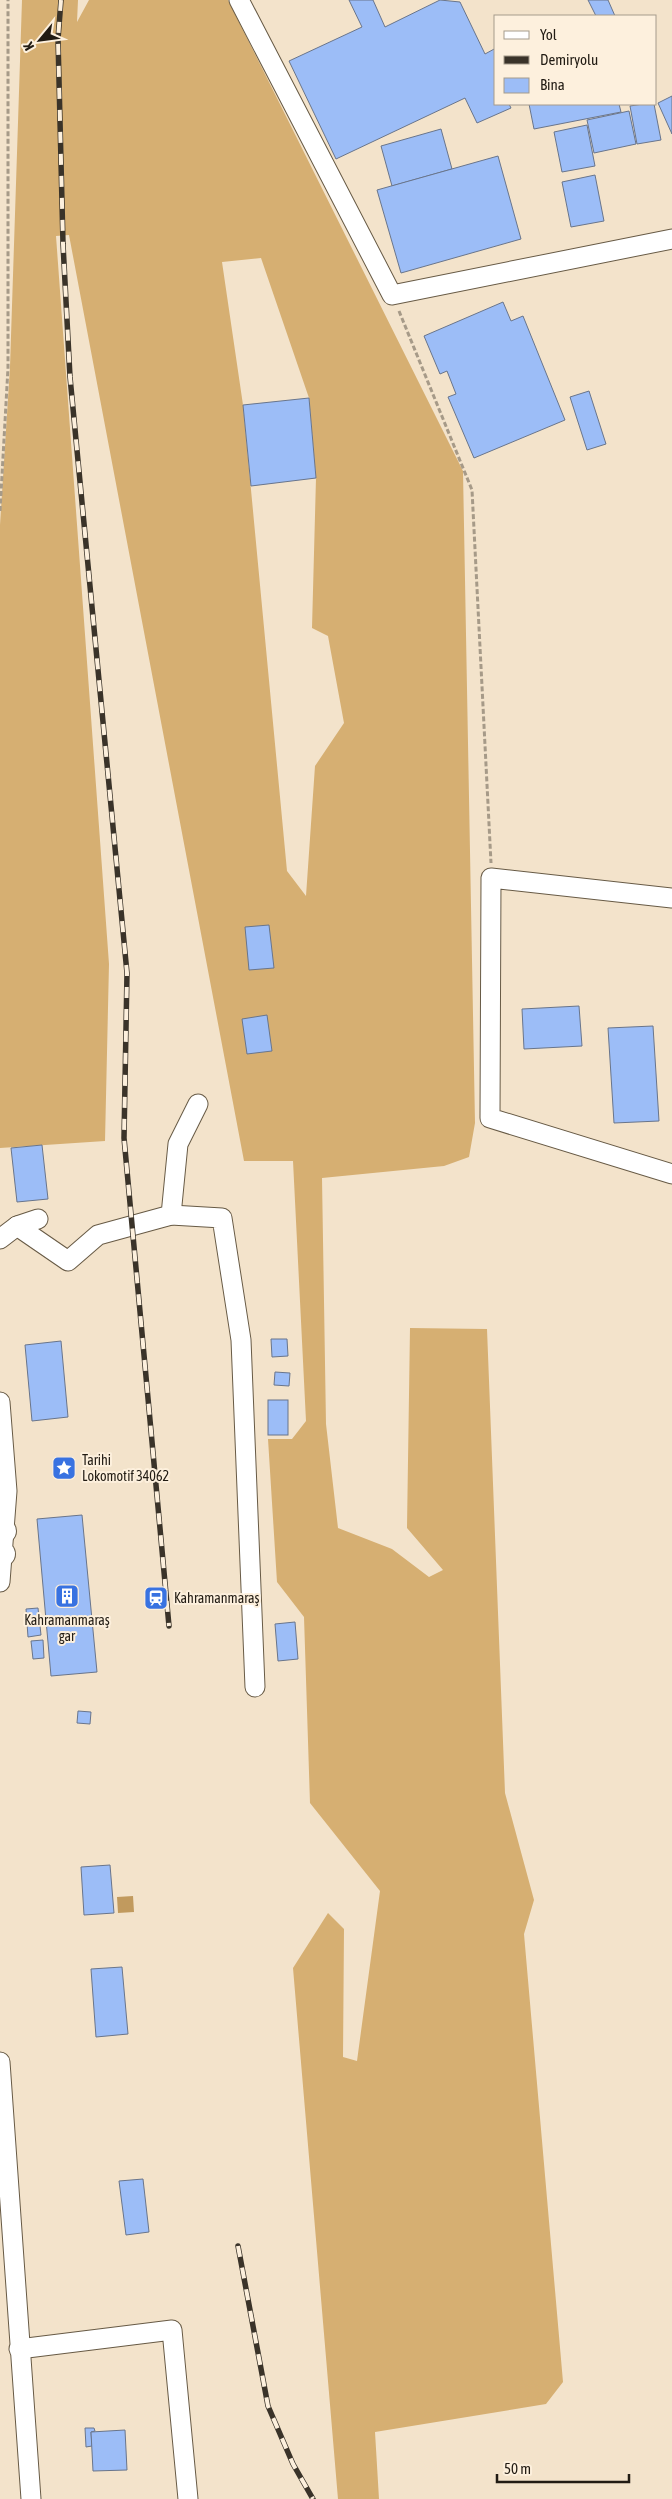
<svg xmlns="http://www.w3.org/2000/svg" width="672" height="2499" viewBox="0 0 672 2499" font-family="'Asap Condensed',sans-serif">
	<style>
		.forest { fill: #d6af72; fill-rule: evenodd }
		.water { fill: #c19a5e }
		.building { fill: #9cbdf7; stroke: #69758b }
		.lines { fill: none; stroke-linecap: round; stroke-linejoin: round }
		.minor-casing { stroke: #675a45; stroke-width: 21 }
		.major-casing { stroke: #675a45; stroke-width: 26 }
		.path { stroke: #a69a88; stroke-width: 3; stroke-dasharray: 5 2.5; stroke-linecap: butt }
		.minor { stroke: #fff; stroke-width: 19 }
		.major { stroke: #fff; stroke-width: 24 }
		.rail-casing { stroke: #3a3329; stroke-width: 5.5 }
		.rail { stroke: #fdf0dd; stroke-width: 4; stroke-dasharray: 11; stroke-linecap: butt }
		.labels { text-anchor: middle; stroke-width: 4; stroke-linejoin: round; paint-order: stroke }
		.poi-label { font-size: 14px; fill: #211b13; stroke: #fdf0dd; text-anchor: start }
	</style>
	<rect width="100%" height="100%" fill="#f3e3cb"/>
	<path class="forest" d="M22 0H78L77 22 89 0H228L463 471 475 1123 469 1157 444 1166 322 1178 326 1424 338 1528 392 1549 429 1577 443 1570 407 1528 410 1328 487 1329 505 1793 534 1900 524 1934 563 2382 546 2404 375 2432 379 2499H338L293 1968 328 1913 344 1929 343 2057 357 2061 380 1891 310 1803 304 1617 277 1582 268 1439H292L306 1421 293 1161H244L69 235 56 236 109 964 105 1141 0 1148V525L10 367ZM261 258 309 398 316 478 312 628 328 636 344 723 315 766 306 896 287 871 243 405 222 262Z"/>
	<path class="water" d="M133 1896 134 1912 118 1913 117 1897Z"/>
	<g class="building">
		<path d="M349 0H373L385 27 440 0 460 2 485 54 496 48V104H509L511 108 477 123 465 98 336 159 289 61 362 27Z"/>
		<path d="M588 0H608L615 16H596Z"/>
		<path d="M672 96V134L658 103Z"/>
		<path d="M529 104H619L621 112 534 129Z"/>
		<path d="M643 104H654L661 140 637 144 630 106Z"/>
		<path d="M629 111 636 144 594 153 587 120Z"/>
		<path d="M587 125 595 166 562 172 554 132Z"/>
		<path d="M441 129 452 169 392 186 381 146Z"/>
		<path d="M498 156 521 239 401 273 377 190Z"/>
		<path d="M595 175 604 221 571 227 562 182Z"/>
		<path d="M503 302 511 321 523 316 565 420 474 458 448 397 456 394 447 371 440 374 424 336Z"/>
		<path d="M589 391 606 444 587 450 570 397Z"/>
		<path d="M309 398 316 478 251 486 243 405Z"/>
		<path d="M269 925 274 968 249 970 245 927Z"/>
		<path d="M579 1006 582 1046 524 1049 522 1009Z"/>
		<path d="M267 1015 272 1051 247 1054 242 1019Z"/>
		<path d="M653 1026 659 1121 614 1123 608 1028Z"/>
		<path d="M42 1145 48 1199 17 1202 11 1148Z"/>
		<path d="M271 1339H287L288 1356 272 1357Z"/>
		<path d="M61 1341 68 1417 32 1421 25 1345Z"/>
		<path d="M275 1372 290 1373 289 1386 274 1385Z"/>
		<rect x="268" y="1400" width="20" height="35"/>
		<path d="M82 1515 97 1672 51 1676 37 1519Z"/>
		<path d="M38 1608 41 1635 28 1637 26 1609Z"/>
		<path d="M295 1622 298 1659 278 1661 275 1624Z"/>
		<path d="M43 1640 44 1658 33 1659 31 1641Z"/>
		<path d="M78 1711 91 1712 90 1724 77 1723Z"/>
		<path d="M110 1865 114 1913 84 1915 81 1867Z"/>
		<path d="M122 1967 128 2034 96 2037 91 1969Z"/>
		<path d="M143 2179 149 2232 126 2235 119 2181Z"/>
		<path d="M85 2428H94L95 2431 91 2432 92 2446 86 2447Z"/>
		<path d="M125 2430 127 2470 93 2471 91 2432Z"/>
	</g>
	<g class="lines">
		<g class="minor-casing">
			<g id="minor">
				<path d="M239 0 392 295 672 239"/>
				<path d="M672 898 491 878 490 1118 672 1174"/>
				<path d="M171 1215 222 1218 241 1340 255 1687"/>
				<path d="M17 1226 68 1261 98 1235 171 1215 178 1144 198 1104"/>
				<path d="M0 1239 17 1226 38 1219"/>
				<path d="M0 1402 7 1491 0 1582"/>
				<path d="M0 2062 31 2499"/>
				<path d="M19 2349 172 2330 188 2499"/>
			</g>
		</g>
		<g class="major-casing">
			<g id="major">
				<path d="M0 1531H4"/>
				<path d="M0 1554H3"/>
			</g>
		</g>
		<g class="path">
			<path d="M399 311 472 490 491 863"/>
			<path d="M0 511 8 368V0"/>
		</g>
		<use href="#minor" class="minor"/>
		<use href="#major" class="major"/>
		<g class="rail-casing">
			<g id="rail">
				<path d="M61 0 58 39 63 244 70 377 127 973 124 1138 169 1626"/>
				<path d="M238 2246 268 2406 293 2464 313 2499"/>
			</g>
		</g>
		<use href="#rail" class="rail"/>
	</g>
	<defs>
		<g id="sight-square" transform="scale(1.25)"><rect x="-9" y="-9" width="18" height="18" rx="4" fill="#3872e1" stroke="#fdf0dd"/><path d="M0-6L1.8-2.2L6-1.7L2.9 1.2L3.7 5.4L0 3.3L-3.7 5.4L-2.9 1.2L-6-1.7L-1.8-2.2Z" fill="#fff"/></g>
		<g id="building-square" transform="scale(1.25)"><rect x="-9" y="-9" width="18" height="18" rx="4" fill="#3872e1" stroke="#fdf0dd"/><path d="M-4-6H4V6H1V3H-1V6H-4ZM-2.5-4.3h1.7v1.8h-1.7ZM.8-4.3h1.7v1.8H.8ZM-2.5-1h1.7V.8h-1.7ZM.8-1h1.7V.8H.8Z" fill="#fff"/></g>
		<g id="station-square" transform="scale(1.25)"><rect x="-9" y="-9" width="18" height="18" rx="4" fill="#3872e1" stroke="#fdf0dd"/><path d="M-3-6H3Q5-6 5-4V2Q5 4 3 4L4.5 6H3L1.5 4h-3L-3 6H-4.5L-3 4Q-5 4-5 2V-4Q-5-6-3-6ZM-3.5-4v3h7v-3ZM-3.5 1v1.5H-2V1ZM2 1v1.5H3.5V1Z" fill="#fff"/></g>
	</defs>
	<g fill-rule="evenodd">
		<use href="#sight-square" x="64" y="1468"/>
		<use href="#building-square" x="67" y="1596"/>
		<use href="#station-square" x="156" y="1598"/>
	</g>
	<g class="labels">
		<g class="poi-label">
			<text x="82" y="1465">Tarihi<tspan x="82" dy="16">Lokomotif 34062</tspan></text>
			<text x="174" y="1603">Kahramanmaraş</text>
			<text x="67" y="1625" text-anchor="middle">Kahramanmaraş<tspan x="67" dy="16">gar</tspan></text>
		</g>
	</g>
	<rect x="494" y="15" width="162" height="90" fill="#fdf0dd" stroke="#a59b8c"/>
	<rect x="504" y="31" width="25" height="8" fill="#ffffff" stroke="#a59b8c"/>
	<text x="540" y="40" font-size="15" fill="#211b13">Yol</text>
	<rect x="504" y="56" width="25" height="8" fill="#3a3329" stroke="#a59b8c"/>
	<text x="540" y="65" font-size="15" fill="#211b13">Demiryolu</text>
	<rect x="504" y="78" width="25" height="15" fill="#9cbdf7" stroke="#a59b8c"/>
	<text x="540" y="90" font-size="15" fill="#211b13">Bina</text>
	<g transform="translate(40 40) rotate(241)" stroke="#fdf0dd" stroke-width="4" paint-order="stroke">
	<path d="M0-4L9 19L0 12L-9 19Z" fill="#211b13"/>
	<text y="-8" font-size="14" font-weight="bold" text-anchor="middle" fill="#211b13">K</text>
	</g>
	<path d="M497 2474v8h132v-8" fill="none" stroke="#211b13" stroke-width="2.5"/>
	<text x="504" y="2474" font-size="15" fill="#211b13" stroke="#fdf0dd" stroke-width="4" paint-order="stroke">50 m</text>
</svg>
